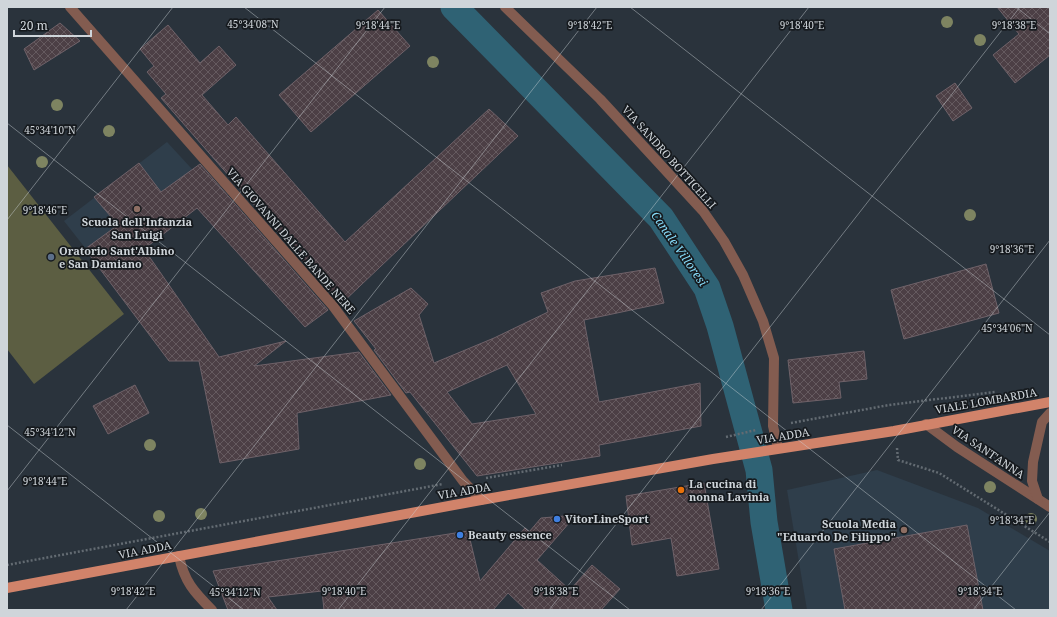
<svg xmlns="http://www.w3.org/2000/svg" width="1057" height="617" viewBox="0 0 1057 617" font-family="'Noto Serif',serif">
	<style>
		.built { fill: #2f3e4b }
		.green { fill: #5c5e42 }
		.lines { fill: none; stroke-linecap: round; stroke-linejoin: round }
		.canal { stroke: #2f6274; stroke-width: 27 }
		.building { fill: url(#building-cross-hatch); stroke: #6f6269; fill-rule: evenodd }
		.path { stroke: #636b72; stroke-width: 2.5; stroke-dasharray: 2 2; stroke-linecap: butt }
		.minor { stroke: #835c50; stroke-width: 10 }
		.major { stroke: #d1836a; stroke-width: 10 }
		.tree { fill: #7e8461 }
		.ticks { fill: none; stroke: #cfd5da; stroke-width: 1; stroke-opacity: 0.45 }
		.education-dot { fill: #8d6e63; stroke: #161a1e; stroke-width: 1.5 }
		.service-dot { fill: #5c6f8a; stroke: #161a1e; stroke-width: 1.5 }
		.food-dot { fill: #e8710a; stroke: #161a1e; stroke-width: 1.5 }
		.shop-dot { fill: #3f7fe0; stroke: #161a1e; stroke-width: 1.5 }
		.labels { text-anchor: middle; stroke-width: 3.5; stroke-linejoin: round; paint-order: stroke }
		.street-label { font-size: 11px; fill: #cfd5da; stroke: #161a1e }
		.poi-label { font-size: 11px; font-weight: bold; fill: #cfd5da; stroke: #161a1e; text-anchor: start }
		.water-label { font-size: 12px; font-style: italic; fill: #85d9f7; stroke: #161a1e }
		.ticks-label { font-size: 10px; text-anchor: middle; fill: #cfd5da; stroke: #161a1e; stroke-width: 3.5; stroke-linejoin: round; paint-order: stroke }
	</style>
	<defs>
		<pattern id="building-cross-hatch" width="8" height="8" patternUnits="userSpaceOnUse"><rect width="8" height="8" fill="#4c3f45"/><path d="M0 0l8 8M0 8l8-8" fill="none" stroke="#655a5f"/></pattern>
	</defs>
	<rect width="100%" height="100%" fill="#2a333c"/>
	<g class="built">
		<path d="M167 142 215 194 108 277 64 221Z"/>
		<path d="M877 470 978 508 1050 551V610H807L787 490Z"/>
	</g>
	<path class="green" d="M7 165 124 314 34 384 7 349Z"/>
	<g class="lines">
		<path class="canal" d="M454 7 661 218 707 288 720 326 759 470 764 522 779 610"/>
	</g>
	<g class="building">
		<path d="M997 7H1050V55L1015 83 993 55 1019 34Z"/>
		<path d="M378 10 410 46 311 132 279 95Z"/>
		<path d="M60 23 80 41 34 70 24 49Z"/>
		<path d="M168 25 200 63 219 46 236 65 202 95 228 125 236 117 345 242 489 109 518 136 341 304 161 98 166 94 147 72 154 66 140 49Z"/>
		<path d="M955 83 972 108 953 121 936 96Z"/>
		<path d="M139 163 161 192 200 164 328 310 305 327 197 208 144 249 219 357 286 341 254 366 359 352 391 395 297 413 299 449 220 463 199 361H169L85 249 118 225 94 197Z"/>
		<path d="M986 264 999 313 904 339 891 290Z"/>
		<path d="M655 268 664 303 584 320 599 402 700 383 701 426 599 445 600 456 477 476 410 392 406 393 374 350 376 349 354 321 411 288 428 304 419 315 434 363 494 338 548 312 541 293 575 281ZM507 365 536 414 472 424 447 392Z"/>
		<path d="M864 351 867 379 839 382 841 398 793 403 788 360Z"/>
		<path d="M135 385 149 413 108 434 93 406Z"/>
		<path d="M704 483 719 569 677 576 671 538 632 545 626 496Z"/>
		<path d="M576 515 537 560 570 590 592 565 620 589 601 610H526L508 593 493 610H324L322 591 268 597 277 610H228L213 571 468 531 480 581 525 528 529 532 541 518Z"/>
		<path d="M967 525 983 610H845L834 549Z"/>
	</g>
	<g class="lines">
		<g class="path">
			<path d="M791 423 889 405 995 392"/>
			<path d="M726 437 756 430"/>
			<path d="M897 448 898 460 939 473 1050 542"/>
			<path d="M486 478 562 465"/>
			<path d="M7 565 443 484"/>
		</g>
		<g class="minor">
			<path d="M70 7 333 306 463 481 481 500"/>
			<path d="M505 7 600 99 703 211 724 241 743 275 763 321 774 358 773 426 778 448"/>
			<path d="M926 424 957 447 1050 507"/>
			<path d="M1038 499 1032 481 1033 462 1042 422 1050 413"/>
			<path d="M179 556C184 581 194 592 212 610"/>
		</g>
		<path class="major" d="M7 588 481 500 713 459 894 431 1050 402"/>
	</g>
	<g class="tree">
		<circle cx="947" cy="22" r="6"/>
		<circle cx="980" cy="40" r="6"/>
		<circle cx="433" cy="62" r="6"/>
		<circle cx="57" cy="105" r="6"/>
		<circle cx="109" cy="131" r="6"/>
		<circle cx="42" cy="162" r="6"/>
		<circle cx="970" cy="215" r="6"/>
		<circle cx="150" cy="445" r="6"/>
		<circle cx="420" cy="464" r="6"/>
		<circle cx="990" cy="487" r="6"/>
		<circle cx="201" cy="514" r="6"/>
		<circle cx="159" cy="516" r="6"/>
		<circle cx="1031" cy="519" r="6"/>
	</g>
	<path class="ticks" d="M244 7 1016 610M630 7 1050 335M1016 7 1050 34M7 123 630 610M7 220 173 7M7 425 244 610M7 491 385 7M126 610 597 7M338 610 809 7M549 610 1020 7M761 610 1050 240M973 610 1050 512"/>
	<g class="education-dot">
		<circle cx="137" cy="209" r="4"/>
		<circle cx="904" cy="530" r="4"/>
	</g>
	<circle class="service-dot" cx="51" cy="257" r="4"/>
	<circle class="food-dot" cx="681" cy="490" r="4"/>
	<g class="shop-dot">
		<circle cx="557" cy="519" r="4"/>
		<circle cx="460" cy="535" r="4"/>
	</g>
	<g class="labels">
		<g class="street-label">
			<text transform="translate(669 157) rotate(48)" y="4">VIA SANDRO BOTTICELLI</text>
			<text transform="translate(291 241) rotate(49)" y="4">VIA GIOVANNI DALLE BANDE NERE</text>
			<text transform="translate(986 401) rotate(-10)" y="4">VIALE LOMBARDIA</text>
			<text transform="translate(783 436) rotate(-9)" y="4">VIA ADDA</text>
			<text transform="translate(988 452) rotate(34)" y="4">VIA SANT'ANNA</text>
			<text transform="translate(464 491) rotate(-10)" y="4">VIA ADDA</text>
			<text transform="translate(145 550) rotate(-11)" y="4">VIA ADDA</text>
		</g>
		<g class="poi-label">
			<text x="137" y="226" text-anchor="middle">Scuola dell'Infanzia<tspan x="137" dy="13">San Luigi</tspan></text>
			<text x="59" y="255">Oratorio Sant'Albino<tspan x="59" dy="13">e San Damiano</tspan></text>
			<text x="689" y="488">La cucina di<tspan x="689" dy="13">nonna Lavinia</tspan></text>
			<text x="565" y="523">VitorLineSport</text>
			<text x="896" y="528" text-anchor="end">Scuola Media<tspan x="896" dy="13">"Eduardo De Filippo"</tspan></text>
			<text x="468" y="539">Beauty essence</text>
		</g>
		<g class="water-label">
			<text transform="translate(679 249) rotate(55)" y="4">Canale Villoresi</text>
		</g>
	</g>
	<g class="ticks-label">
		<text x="253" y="28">45°34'08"N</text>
		<text x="378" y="29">9°18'44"E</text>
		<text x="590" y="29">9°18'42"E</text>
		<text x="802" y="29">9°18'40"E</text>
		<text x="1014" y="29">9°18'38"E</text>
		<text x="50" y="134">45°34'10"N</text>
		<text x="45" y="214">9°18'46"E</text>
		<text x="1012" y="253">9°18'36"E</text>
		<text x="1007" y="332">45°34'06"N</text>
		<text x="50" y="436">45°34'12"N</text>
		<text x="45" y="485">9°18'44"E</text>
		<text x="1012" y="524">9°18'34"E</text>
		<text x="133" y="595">9°18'42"E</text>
		<text x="344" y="595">9°18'40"E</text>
		<text x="556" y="595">9°18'38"E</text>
		<text x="768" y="595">9°18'36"E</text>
		<text x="980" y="595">9°18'34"E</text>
		<text x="235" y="596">45°34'12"N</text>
	</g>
	<rect width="1057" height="617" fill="none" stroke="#cfd5da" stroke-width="16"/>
	<path d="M14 30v6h77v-6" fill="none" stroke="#cfd5da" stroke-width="2"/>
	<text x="20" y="30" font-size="12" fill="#cfd5da" stroke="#161a1e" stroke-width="3" paint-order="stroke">20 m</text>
</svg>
